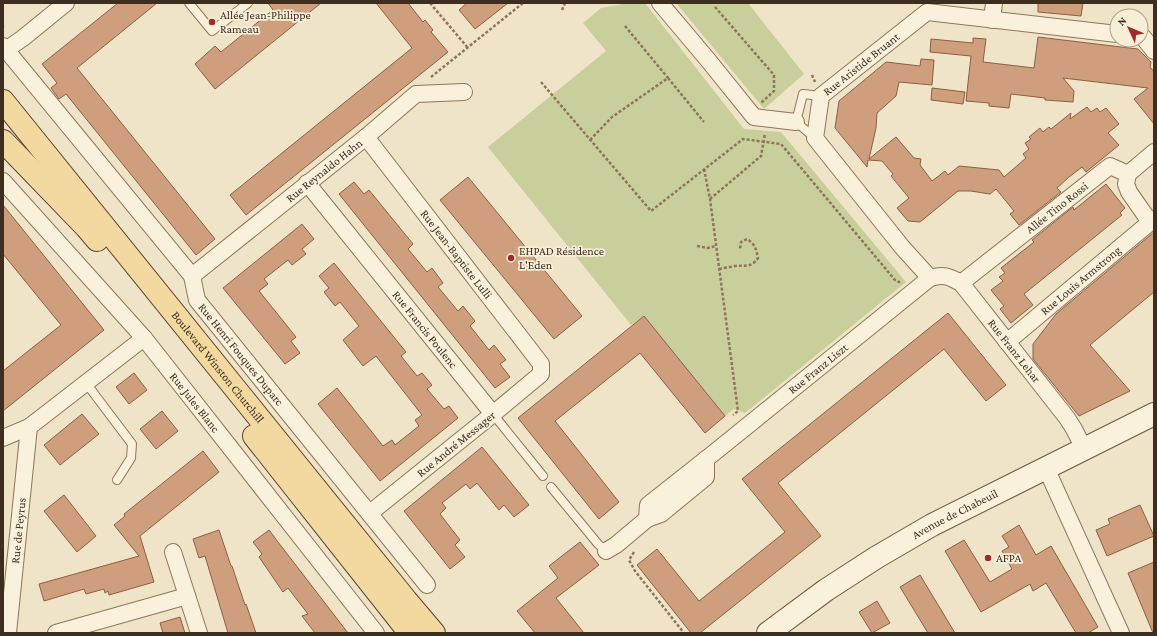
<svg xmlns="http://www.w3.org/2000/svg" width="1157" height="636" viewBox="0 0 1157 636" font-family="'Crimson Pro',serif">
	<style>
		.green { fill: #c9cf9b }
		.building { fill: #cf9f7d; stroke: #8d5f41 }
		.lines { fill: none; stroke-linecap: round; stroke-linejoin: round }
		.lane-casing { stroke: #8d765c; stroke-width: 10 }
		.street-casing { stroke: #8d765c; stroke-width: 18 }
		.secondary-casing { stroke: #6f573f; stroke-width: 24 }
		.primary-casing { stroke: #5b4430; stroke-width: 24 }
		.path { stroke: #8d765c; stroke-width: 2.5; stroke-dasharray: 3 2; stroke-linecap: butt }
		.lane { stroke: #faf1dc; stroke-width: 8 }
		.street { stroke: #faf1dc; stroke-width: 16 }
		.secondary { stroke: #faf1dc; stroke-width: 22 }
		.primary { stroke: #f3d9a0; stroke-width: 22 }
		.poi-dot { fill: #9e2a2b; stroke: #f7eed8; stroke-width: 1.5 }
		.labels { text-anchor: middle; stroke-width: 3.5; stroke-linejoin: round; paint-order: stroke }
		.poi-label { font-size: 12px; fill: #3d2e20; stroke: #f7eed8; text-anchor: start }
		.street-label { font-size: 12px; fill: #3d2e20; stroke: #f7eed8 }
	</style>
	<rect width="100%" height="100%" fill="#f0e4c8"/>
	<g class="green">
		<path d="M628 3H645L744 129 781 132 906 282 745 413 734 409 725 416 644 316 631 325 488 147 606 51 583 23 601 8Z"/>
		<path d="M676 3H748L804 74 764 109Z"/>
	</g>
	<g class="building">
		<path d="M118 3H157L77 68 215 239 196 255 66 94 59 99 51 88 57 83 42 64Z"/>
		<path d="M268 3H321L215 89 195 64 215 46 221 52 273 10Z"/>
		<path d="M376 3H408L423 22 425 20 433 30 431 32 448 52 246 215 230 195 412 48Z"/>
		<path d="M467 3H508L475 29 459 10Z"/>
		<path d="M1038 3H1083L1081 16 1038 12Z"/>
		<path d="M1038 37 1138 49 1151 62 1150 67 1154 72V124L1134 99 1148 88 1063 78 1074 91 1073 102 1045 100V98L1011 94 1009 108 989 106V103L966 101 971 56 930 52 931 39 973 43V38L986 39 983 62 1034 68Z"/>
		<path d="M921 59 934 60 932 85 899 82 896 96 877 113 876 128 869 159 896 137 914 158 921 159 920 165 932 181 945 171 948 175 959 166 999 170 1004 177 1026 158 1023 154 1029 149 1025 143 1031 139 1029 137 1040 128 1043 132 1049 127 1051 129 1071 113 1070 119 1087 107 1091 112 1097 108 1100 112 1106 108 1119 124 1108 133 1119 145 1086 172 1082 167 1069 177 1057 188 1061 192 1019 225 1010 214 1014 211 996 189 990 194 971 191H958L920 222 908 221 897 208 909 198 891 176 893 174 882 161 868 160 867 167 835 128 839 101 874 72 886 62 920 66Z"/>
		<path d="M932 88 965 92 963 104 931 100Z"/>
		<path d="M468 177 582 316 554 339 440 200Z"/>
		<path d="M354 182 364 194 369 190 413 244 408 249 427 272 432 268 443 283 438 287 458 311 463 306 475 321 470 326 489 350 494 345 506 360 500 364 510 377 495 388 339 194Z"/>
		<path d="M1106 184 1125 208 1120 213 1122 215 1024 294 1033 305 1011 323 1000 309 1004 306 991 290 1003 281 999 277 1005 273 1001 268 1034 242 1032 240 1073 207 1074 210Z"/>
		<path d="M3 205 104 330 3 411V371L61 325 3 254Z"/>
		<path d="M302 224 314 239 302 249 306 254 292 265 288 260 264 279 268 284 259 291 296 337 291 341 300 353 285 364 223 288Z"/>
		<path d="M1154 232V292L1090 345 1130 391 1079 416 1033 359V344L1056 314Z"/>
		<path d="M334 263 406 352 401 356 417 376 422 373 432 385 427 389 444 409 449 406 458 418 380 481 318 404 337 388 383 446 392 440 395 445 419 426 415 420 422 415 376 356 363 366 343 340 359 326 340 302 335 306 324 292 329 288 319 276Z"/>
		<path d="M948 313 1006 385 986 401 944 349 778 483 821 536 700 633H691L637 565 657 549 699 601 785 532 742 479Z"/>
		<path d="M644 316 725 416 705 433 640 353 555 421 619 502 599 519 518 418Z"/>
		<path d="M134 373 147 390 129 404 116 387Z"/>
		<path d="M162 411 178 431 156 449 140 429Z"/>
		<path d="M82 414 99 434 60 465 44 445Z"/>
		<path d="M482 447 529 505 514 517 504 505 499 510 477 483 470 489 466 484 442 503 446 508 440 514 460 540 455 545 465 557 450 569 404 511Z"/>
		<path d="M203 451 219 472 140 536 154 582 109 595 108 591 105 593 104 589 86 594 84 589 44 601 39 584 139 556 114 525 125 516 124 514Z"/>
		<path d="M64 495 96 536 77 552 44 511Z"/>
		<path d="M1140 505 1154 536 1107 556 1096 530 1110 524 1108 519Z"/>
		<path d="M1019 525 1036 555 1051 546 1098 627 1088 633H1076L1046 583 1033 591 1030 584 981 612 945 551 964 540 990 582 1012 569 1002 551 1009 547 1002 536Z"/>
		<path d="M219 530 231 566H232L245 605 246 604 256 633H228L205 556 199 558 193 539Z"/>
		<path d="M269 530 278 542 348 633H315L302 616 308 614 288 588 283 592 259 557 262 554 253 542Z"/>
		<path d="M580 542 599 565 556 598 584 633H535L517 611 558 578 549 566Z"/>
		<path d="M1154 562V633H1153L1128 573Z"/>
		<path d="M920 575 955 633H928L900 587Z"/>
		<path d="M877 601 890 623 872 633 859 612Z"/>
		<path d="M180 617 185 633H163L160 623Z"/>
	</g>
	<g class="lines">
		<g class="lane-casing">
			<g id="lane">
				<path d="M189 3 212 31 248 3"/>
				<path d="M815 138 796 122 803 94 821 96"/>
				<path d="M86 383 132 444 131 458 117 480"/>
				<path d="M493 414 543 476"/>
				<path d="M551 487 598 544 606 551"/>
			</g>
		</g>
		<g class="street-casing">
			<g id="street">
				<path d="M660 3 708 60 754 117 796 122"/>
				<path d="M992 20 994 3"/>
				<path d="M1143 37 1154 51"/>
				<path id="s1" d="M3 46 192 276 197 300 427 585"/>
				<path d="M3 52 23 38 66 3"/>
				<path id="s2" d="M366 137 541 364V374L493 414 370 513"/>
				<path d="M1128 174 1126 184 1129 192 1150 222"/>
				<path d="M1128 174 1154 152"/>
				<path id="s3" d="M3 181 144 338 376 633"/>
				<path id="s4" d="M307 183 493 414"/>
				<path id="s5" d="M192 276 366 137 416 94 464 92"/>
				<path id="s6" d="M930 278 902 247 815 138 821 96 927 12 1117 34"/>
				<path id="s7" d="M961 283 1110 166 1128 174"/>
				<path id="s8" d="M1007 342 1154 219"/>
				<path d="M3 438 29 427 144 338"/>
				<path d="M1046 468 1121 633"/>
				<path id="s9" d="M647 519 648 505 715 452 930 278C944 274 948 276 961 283L1067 418 1074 429 1084 449"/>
				<path d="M606 551 616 545 647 519 661 514 706 477V459"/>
				<path d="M173 552 199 633"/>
				<path id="s10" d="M8 633 29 427"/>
				<path d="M56 633 187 596"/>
			</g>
		</g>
		<g class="secondary-casing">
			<g id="secondary">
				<path id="s11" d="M768 633 826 590 877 557 932 525 1154 414"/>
			</g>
		</g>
		<g class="primary-casing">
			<g id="primary">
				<path id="s12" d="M3 101 406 600 434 633"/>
				<path d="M3 141 86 227 97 240"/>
				<path d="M254 436 405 627 408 633"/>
			</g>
		</g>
		<g class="path">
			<path d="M430 3 468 48"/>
			<path d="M715 7 774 75V91L761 103"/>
			<path d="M562 10 565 3"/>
			<path d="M3 26V27"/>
			<path d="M625 26 668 78"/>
			<path d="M812 75 815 82"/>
			<path d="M431 77 523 3"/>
			<path d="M541 82 651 211 743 139 781 144 895 280 899 282 901 280"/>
			<path d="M590 140 612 117 668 78 704 122"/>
			<path d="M704 169 710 199 738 411 733 415"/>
			<path d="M710 199 761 156 765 134"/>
			<path d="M697 246 708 248 716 246"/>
			<path d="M719 269C724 268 730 267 735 266 746 265 751 268 758 258 756 249 756 245 747 239L741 242 740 249"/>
			<path d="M634 552 629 560 635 571 684 633"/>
		</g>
		<use href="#lane" class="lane"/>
		<use href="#street" class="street"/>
		<use href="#secondary" class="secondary"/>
		<use href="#primary" class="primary"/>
	</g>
	<g class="poi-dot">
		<circle cx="212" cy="22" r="4"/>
		<circle cx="511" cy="258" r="4"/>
		<circle cx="988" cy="558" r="4"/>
	</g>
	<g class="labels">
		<g class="poi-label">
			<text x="220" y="19">Allée Jean-Philippe<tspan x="220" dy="14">Rameau</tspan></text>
			<text x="519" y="255">EHPAD Résidence<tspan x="519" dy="14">L'Eden</tspan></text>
			<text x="996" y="562">AFPA</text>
		</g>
		<g class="street-label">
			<text dy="4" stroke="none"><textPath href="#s6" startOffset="275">Rue Aristide Bruant</textPath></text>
			<text dy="4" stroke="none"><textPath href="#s5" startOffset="169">Rue Reynaldo Hahn</textPath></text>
			<text dy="4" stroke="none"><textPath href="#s7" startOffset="122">Allée Tino Rossi</textPath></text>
			<text dy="4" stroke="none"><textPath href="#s2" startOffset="148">Rue Jean-Baptiste Lulli</textPath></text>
			<text dy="4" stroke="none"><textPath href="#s8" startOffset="96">Rue Louis Armstrong</textPath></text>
			<text dy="4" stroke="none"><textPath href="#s4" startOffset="188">Rue Francis Poulenc</textPath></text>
			<text dy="4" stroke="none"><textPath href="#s9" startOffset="495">Rue Franz Lehar</textPath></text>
			<text dy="4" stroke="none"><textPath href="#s1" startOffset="392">Rue Henri Fouques Duparc</textPath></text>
			<text dy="4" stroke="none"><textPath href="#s12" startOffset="342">Boulevard Winston Churchill</textPath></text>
			<text dy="4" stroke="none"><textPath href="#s9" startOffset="232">Rue Franz Liszt</textPath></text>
			<text dy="4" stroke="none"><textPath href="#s3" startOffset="293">Rue Jules Blanc</textPath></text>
			<text transform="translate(456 444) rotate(-39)" y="4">Rue André Messager</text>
			<text dy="4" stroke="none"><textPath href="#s11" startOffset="222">Avenue de Chabeuil</textPath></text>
			<text dy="4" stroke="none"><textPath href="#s10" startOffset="103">Rue de Peyrus</textPath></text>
		</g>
	</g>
	<rect width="1157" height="636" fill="none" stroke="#3d2e20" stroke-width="8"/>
	<g transform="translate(1129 28) rotate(314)"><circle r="19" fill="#f7eed8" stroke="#ada18e"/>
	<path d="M0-3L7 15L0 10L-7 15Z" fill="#9e2a2b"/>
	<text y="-6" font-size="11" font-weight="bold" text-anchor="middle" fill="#3d2e20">N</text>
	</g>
</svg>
